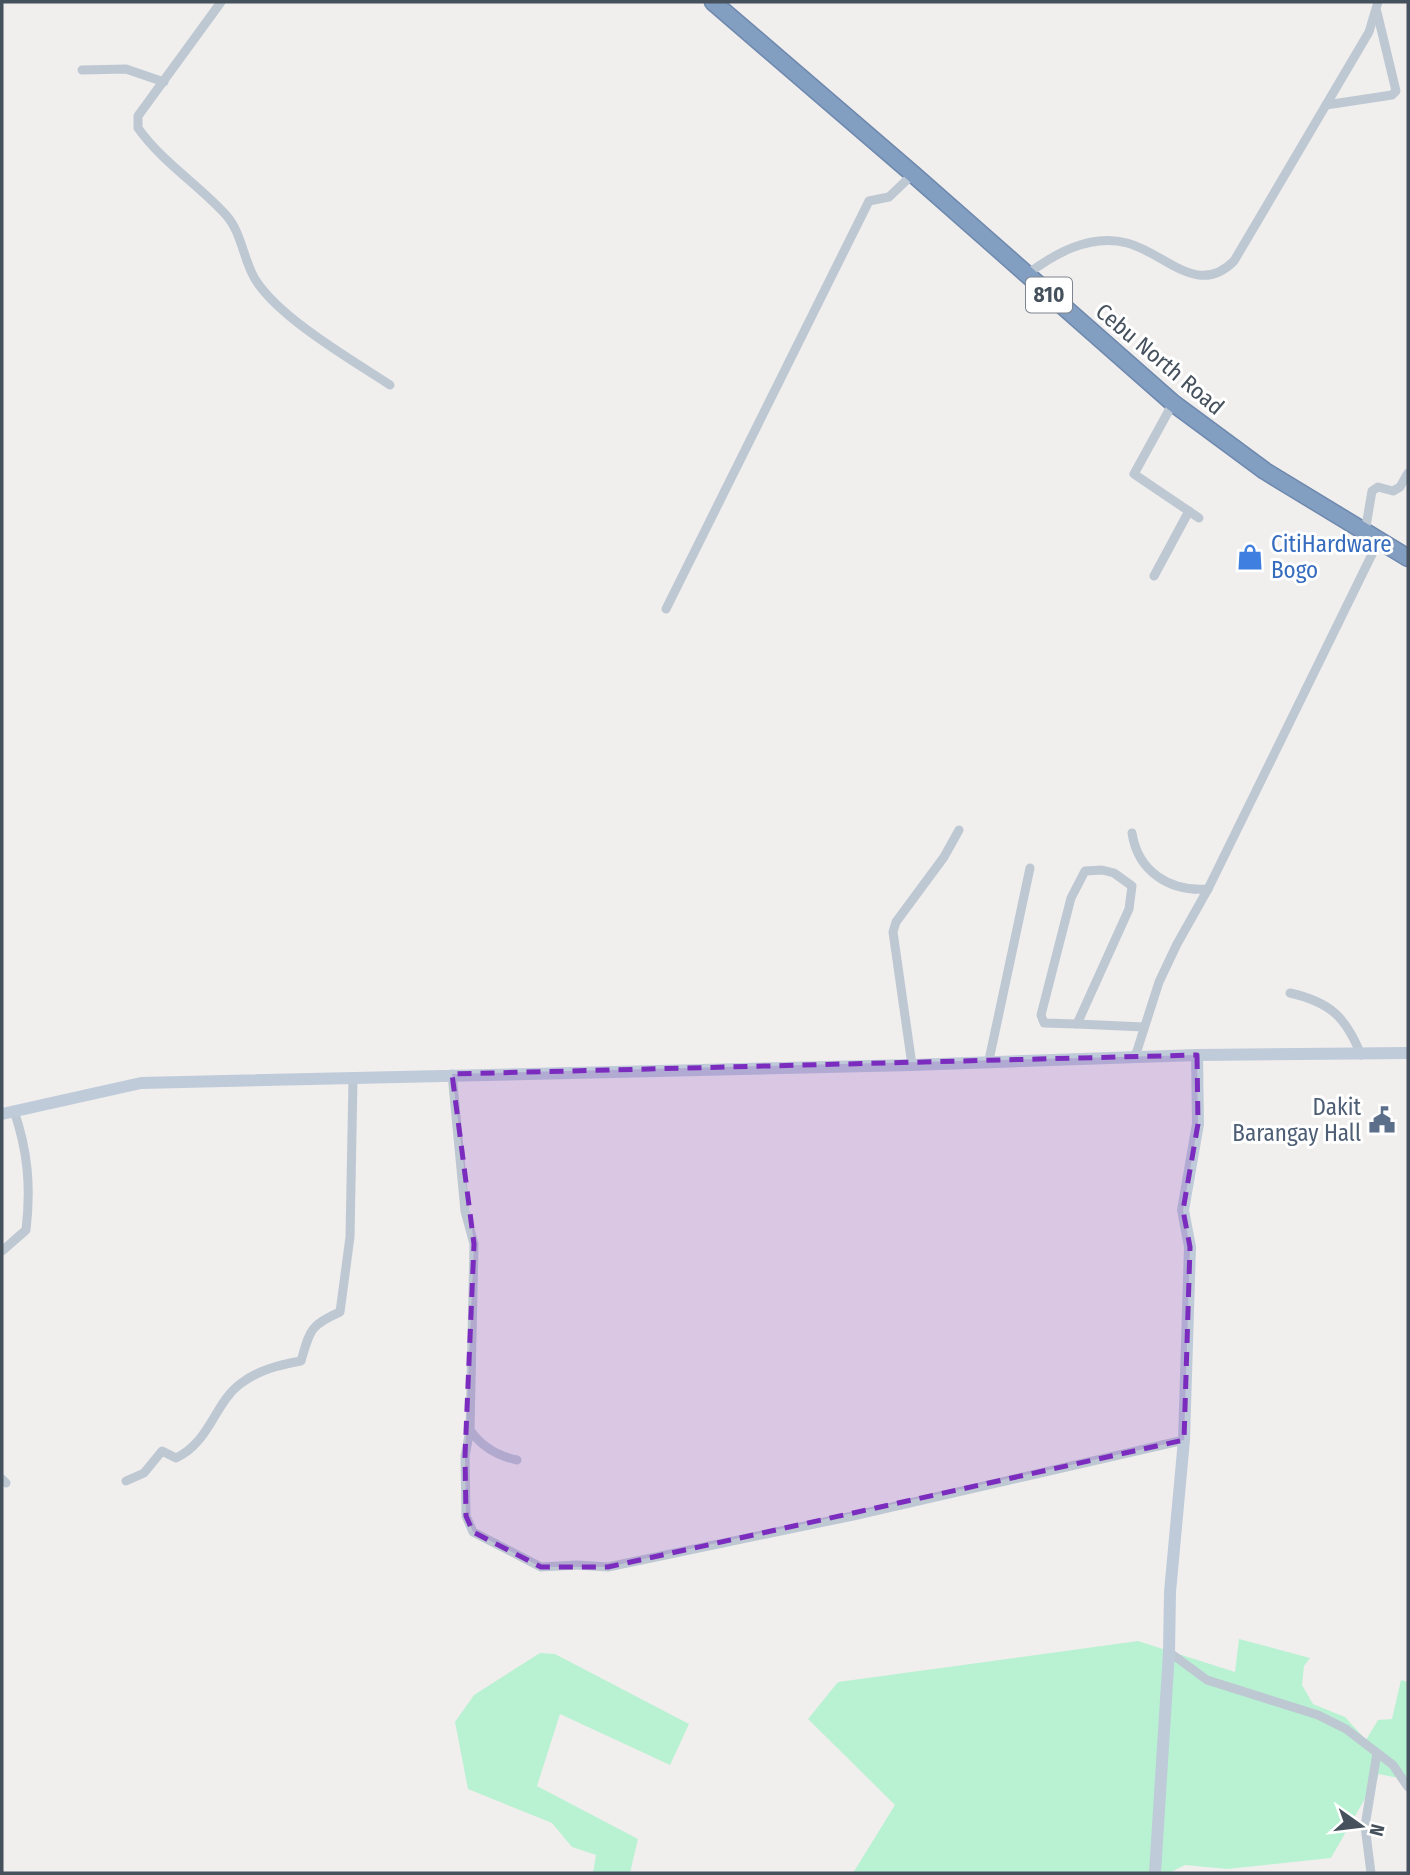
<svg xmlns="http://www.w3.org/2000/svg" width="1410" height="1875" viewBox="0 0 1410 1875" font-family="'Fira Sans Condensed',sans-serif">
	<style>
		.green { fill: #b9f2d2 }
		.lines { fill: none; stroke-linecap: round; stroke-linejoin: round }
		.highway-casing { stroke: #6e89ad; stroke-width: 19 }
		.street { stroke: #bec8d2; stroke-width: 9 }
		.secondary { stroke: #bfcbd9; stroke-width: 12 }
		.highway { stroke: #829ec1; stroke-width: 16 }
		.marked { fill: #7b2cbf; fill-opacity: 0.2; stroke: #7b2cbf; stroke-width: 5; stroke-dasharray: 14 9; stroke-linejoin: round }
		.labels { text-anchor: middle; stroke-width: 6; stroke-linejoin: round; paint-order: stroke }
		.shield { fill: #fff; stroke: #7d858e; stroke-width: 2 }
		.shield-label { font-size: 21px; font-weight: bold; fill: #45515d }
		.street-label { font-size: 23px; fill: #45515d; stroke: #fff }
		.shop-label { font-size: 23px; fill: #366cbe; stroke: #fff; text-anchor: start }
		.service-label { font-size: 23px; fill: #4e5e75; stroke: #fff; text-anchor: end }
	</style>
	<rect width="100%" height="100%" fill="#f1eeee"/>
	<g class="green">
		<path d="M1239 1639 1310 1658 1304 1666 1302 1685 1313 1704 1345 1717 1366 1740 1378 1720 1392 1719 1401 1680 1408 1682V1780L1379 1774 1331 1858 1227 1869 1185 1865 1169 1873H853L895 1805 808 1719 838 1682 1138 1641 1235 1672Z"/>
		<path d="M540 1653 555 1654 689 1724 670 1765 560 1714 537 1786 638 1839 630 1873H593L596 1855 572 1847 552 1823 468 1789 455 1722 474 1695Z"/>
	</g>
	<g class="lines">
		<g class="highway-casing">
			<path id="highway" d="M713 2 913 174 1173 403 1265 471 1408 558"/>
		</g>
		<g class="street">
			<path d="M221 2 138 116V128C162 162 199 185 226 215 242 233 243 259 255 279 279 318 352 360 390 385"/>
			<path d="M82 70 126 69 164 82"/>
			<path d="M1326 105 1392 95 1396 91 1377 12"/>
			<path d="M1026 275C1054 254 1090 233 1127 243 1166 253 1197 298 1234 261L1369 32 1378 2"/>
			<path d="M1173 403 1134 474 1199 518"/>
			<path d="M1365 532 1372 491 1378 487 1393 491 1400 487 1408 473"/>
			<path d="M1154 576 1189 511"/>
			<path d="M666 609 869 201 889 197 913 174"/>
			<path d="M1132 833C1138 872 1170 892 1208 889"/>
			<path d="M1102 870 1114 873 1132 886 1129 909 1077 1024 1044 1023 1041 1015 1071 898 1085 871Z"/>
			<path d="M1290 993C1330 1002 1346 1017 1361 1055"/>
			<path d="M1077 1024 1144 1027"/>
			<path d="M1135 1057 1159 982 1177 944 1208 889 1379 540"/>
			<path d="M989 1060 1030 868"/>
			<path d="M912 1065 893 932 896 922 944 857 959 830"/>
			<path d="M452 1074 465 1211 474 1244 470 1430C481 1446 498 1456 517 1460"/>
			<path d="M2 1251 26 1230C31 1188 28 1151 14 1111"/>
			<path d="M470 1430 465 1456 466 1516 473 1532 541 1567 577 1565 608 1567 853 1516 1184 1440"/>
			<path d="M2 1479 6 1483"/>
			<path d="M126 1481 144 1473 162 1451 176 1458C210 1442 214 1404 240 1384 258 1370 279 1365 301 1361 310 1330 310 1325 340 1312L350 1237 353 1079"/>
			<path d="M1169 1652 1207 1680 1318 1715 1346 1729 1393 1765 1408 1787"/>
			<path d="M1371 1873 1365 1826 1377 1753"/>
		</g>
		<g class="secondary">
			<path d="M2 1114 141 1083 912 1065 1197 1055 1408 1053"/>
			<path d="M1155 1873 1169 1652 1170 1592 1184 1440 1190 1247 1183 1210 1198 1124 1197 1055"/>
		</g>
		<use href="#highway" class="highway"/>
	</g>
	<path class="marked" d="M1197 1055 1198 1124 1183 1210 1190 1247 1184 1440 608 1567H541L473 1532 466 1516 465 1456 474 1244 452 1074Z"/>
	<defs>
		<g id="shop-bare" transform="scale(2.1)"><path d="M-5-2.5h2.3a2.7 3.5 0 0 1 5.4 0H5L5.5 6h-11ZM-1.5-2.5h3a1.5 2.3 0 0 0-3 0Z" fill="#3f7fe0" stroke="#fff" stroke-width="2.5" paint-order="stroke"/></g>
		<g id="civic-bare" transform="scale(2.1)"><path d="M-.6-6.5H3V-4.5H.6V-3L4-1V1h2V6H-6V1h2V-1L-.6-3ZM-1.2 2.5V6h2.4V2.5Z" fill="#5c6f8a" stroke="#fff" stroke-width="2.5" paint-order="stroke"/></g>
	</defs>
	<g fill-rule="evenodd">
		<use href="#shop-bare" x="1250" y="557"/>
		<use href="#civic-bare" x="1382" y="1120"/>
	</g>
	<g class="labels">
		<rect class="shield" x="1026" y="277.5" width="46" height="35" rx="5"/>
		<g class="shield-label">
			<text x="1049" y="302">810</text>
		</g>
		<g class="street-label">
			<text transform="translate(1160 359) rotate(40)" y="8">Cebu North Road</text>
		</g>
		<g class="shop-label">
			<text x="1271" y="552">CitiHardware<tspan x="1271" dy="26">Bogo</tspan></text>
		</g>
		<g class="service-label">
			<text x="1361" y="1115">Dakit<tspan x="1361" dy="26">Barangay Hall</tspan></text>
		</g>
	</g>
	<rect width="1410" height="1875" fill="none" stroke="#45515d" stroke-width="7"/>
	<g transform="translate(1361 1826) rotate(104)" stroke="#ffffff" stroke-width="5" paint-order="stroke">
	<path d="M0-5L12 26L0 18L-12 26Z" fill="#45515d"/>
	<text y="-10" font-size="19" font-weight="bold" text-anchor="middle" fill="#45515d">N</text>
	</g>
</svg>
